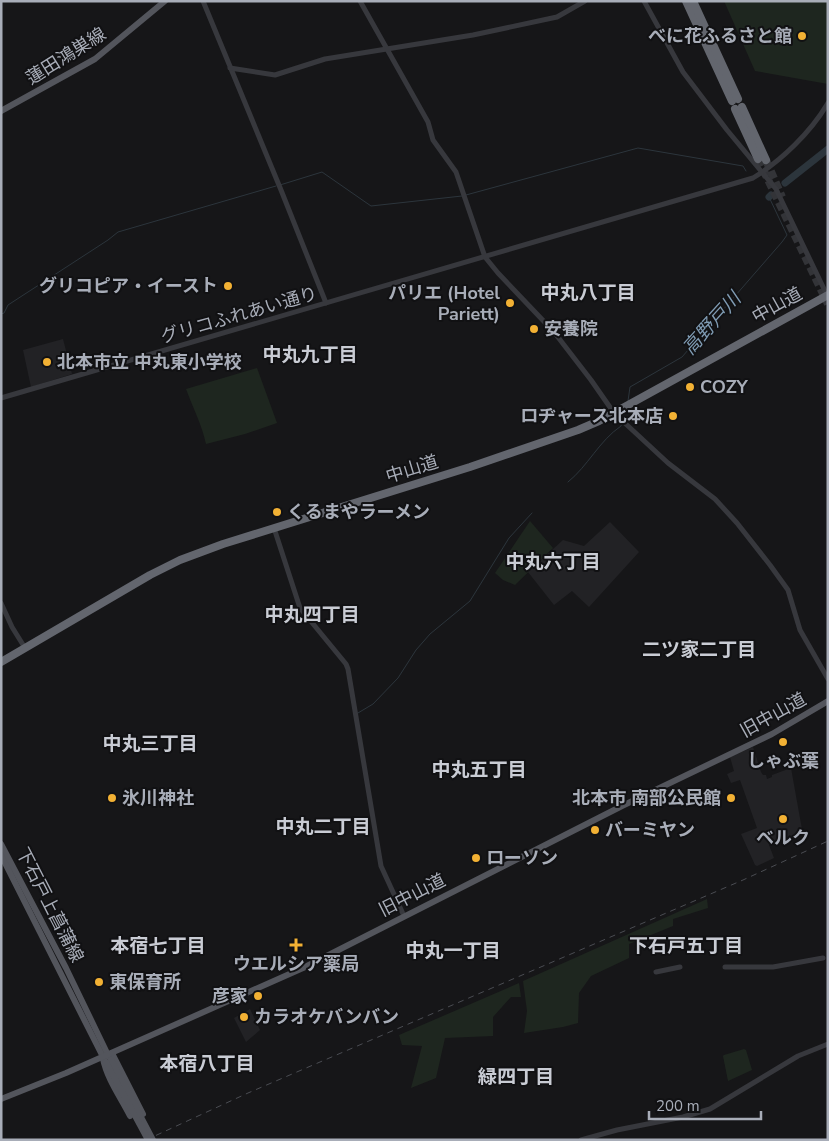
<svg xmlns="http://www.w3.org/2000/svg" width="829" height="1141" viewBox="0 0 829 1141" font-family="'Nunito Sans','Noto Sans JP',sans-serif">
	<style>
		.built { fill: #222225 }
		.green { fill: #1e261f }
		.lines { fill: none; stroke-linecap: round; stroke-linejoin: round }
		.stream { stroke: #2c353c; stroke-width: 1 }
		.river { stroke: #2c353c; stroke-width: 7 }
		.highway-tunnel { stroke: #333438; stroke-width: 8; stroke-dasharray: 8 4; stroke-linecap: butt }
		.minor { stroke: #37383d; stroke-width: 5 }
		.major { stroke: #53555c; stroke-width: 6 }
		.highway { stroke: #63666e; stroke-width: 8 }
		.rail { stroke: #4a4c52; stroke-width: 1; stroke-dasharray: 6 5; stroke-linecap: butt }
		.major-bridge { stroke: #53555c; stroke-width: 6 }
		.poi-dot { fill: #f2b134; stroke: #111113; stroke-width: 2 }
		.labels { text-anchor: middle; stroke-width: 4; stroke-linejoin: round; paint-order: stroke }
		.poi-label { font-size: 18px; font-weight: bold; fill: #a8adb8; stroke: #111113; text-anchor: start }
		.street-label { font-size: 18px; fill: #a8adb8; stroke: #111113 }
		.neighbourhood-label { font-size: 19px; font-weight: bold; fill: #c9ccd4; stroke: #111113 }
		.water-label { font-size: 19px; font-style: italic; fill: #7f9bb3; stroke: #111113 }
	</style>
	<rect width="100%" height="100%" fill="#161618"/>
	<g class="built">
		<path d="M63 339 72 374 31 387 23 350Z"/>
		<path d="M610 522 639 552 589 607 572 591 554 605 528 572 563 540 584 546Z"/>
		<path d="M753 747 761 772 763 775H766L767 779 772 777V775L791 768 803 835 789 839 788 838 769 845 774 858 757 866 755 865 741 834 757 828 740 780 731 783 727 774 734 771 730 757Z"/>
		<path d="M250 1009 260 1030 246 1042 234 1018Z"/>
	</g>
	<g class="green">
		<path d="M724 1H828V84L755 71Z"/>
		<path d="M257 368 277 423 245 434 206 444C202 425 193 408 186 389Z"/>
		<path d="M530 521 553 548 515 585 503 580 495 573Z"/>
		<path d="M707 899 708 908 673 919V926L629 944V958L591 976 579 993 578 1023 563 1027 524 1033 527 1011 523 981Z"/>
		<path d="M519 983 521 997H511L493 1017V1036L445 1038 436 1078 411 1088 422 1046 402 1045 399 1035Z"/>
		<path d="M744 1049 746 1050 752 1070 728 1081 723 1056 724 1055Z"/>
	</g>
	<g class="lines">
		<g class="stream">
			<path d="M280 185 322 172 371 206 462 196"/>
			<path d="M466 195 638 148 743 166 746 171"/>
			<path d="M1 314 4 313 8 305 108 240 118 232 276 186"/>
			<path d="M628 401 630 387 682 357 782 242 787 235 769 197"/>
			<path d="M623 418 625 410"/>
			<path d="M568 482C588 466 599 441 621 426L622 422"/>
			<path d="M358 713 373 704 398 678 416 650 430 634 470 601 509 538 532 513"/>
		</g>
		<g class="river">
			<path d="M785 183 828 149"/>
			<path d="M769 197 771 195"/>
		</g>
		<g class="highway-tunnel">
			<path d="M758 159 828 304"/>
			<path d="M766 160 782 197"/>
		</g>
		<g class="minor">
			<path d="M203 1 281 190 326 303"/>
			<path d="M360 1 428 122 433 140 456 172 485 257 498 273 554 332 591 380 614 413 668 463 715 499 737 523 770 565 788 590 800 630 828 679"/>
			<path d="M644 1 683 72 727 130 776 189 825 291"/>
			<path d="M230 68 275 75 325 59 473 35 557 17 585 1"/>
			<path d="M1 398 753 178C782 160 810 133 828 103"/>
			<path d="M274 528 300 608 346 664 348 669 381 866 404 916"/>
			<path d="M1 603 12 627 25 648"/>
			<path d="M725 967H773L823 958"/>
			<path d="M656 972 680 967"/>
			<path d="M581 1140 617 1130 683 1117 710 1109 798 1056 828 1044"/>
		</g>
		<g class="major">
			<path d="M1 111 95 59 165 1"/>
			<path d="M1 844 66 968 109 1057"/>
			<path d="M1 855 104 1059"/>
			<path d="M112 1053 143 1114"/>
			<path d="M103 1059C107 1079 121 1098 130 1116"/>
			<path d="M1 1099 66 1073 303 968 622 806 772 734 828 701"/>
		</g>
		<g class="highway">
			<path d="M686 1 732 101"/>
			<path d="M693 1 738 99"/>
			<path d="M742 107 766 160"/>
			<path d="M735 109 758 159"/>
			<path d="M1 662 150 575 180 560 223 544 470 467 578 430 599 421 828 295"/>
		</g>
		<path class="rail" d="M146 1140 248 1093 743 880 828 841"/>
		<g class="major-bridge">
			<path d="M111 1060 153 1140"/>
			<path d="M106 1062 148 1140"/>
		</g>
	</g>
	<g class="poi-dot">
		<circle cx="802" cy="36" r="5"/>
		<circle cx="228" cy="286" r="5"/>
		<circle cx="510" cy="303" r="5"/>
		<circle cx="534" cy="329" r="5"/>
		<circle cx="47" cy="362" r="5"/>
		<circle cx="690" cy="387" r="5"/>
		<circle cx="673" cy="416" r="5"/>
		<circle cx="277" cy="512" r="5"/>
		<circle cx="783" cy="742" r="5"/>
		<circle cx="112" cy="798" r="5"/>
		<circle cx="731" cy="798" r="5"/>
		<circle cx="783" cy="819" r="5"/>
		<circle cx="595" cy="830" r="5"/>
		<circle cx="476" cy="858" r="5"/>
		<path d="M293.5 937.5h5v5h5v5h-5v5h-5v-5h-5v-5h5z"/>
		<circle cx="99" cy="982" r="5"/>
		<circle cx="258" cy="996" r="5"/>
		<circle cx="244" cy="1017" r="5"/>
	</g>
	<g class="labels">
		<g class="poi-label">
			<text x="792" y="42" text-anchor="end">べに花ふるさと館</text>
			<text x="218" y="292" text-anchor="end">グリコピア・イースト</text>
			<text x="500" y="299" text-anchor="end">パリエ (Hotel<tspan x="500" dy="21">Pariett)</tspan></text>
			<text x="544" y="335">安養院</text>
			<text x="57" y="368">北本市立 中丸東小学校</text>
			<text x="700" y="393">COZY</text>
			<text x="663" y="422" text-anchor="end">ロヂャース北本店</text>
			<text x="287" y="518">くるまやラーメン</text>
			<text x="783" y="767" text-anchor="middle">しゃぶ葉</text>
			<text x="122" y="804">氷川神社</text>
			<text x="721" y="804" text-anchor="end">北本市 南部公民館</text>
			<text x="605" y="836">バーミヤン</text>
			<text x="783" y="844" text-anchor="middle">ベルク</text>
			<text x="486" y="864">ローソン</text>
			<text x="296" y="970" text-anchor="middle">ウエルシア薬局</text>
			<text x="109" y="988">東保育所</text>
			<text x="248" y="1002" text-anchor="end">彦家</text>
			<text x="254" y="1023">カラオケバンバン</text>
		</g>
		<g class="street-label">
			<text transform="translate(66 56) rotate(-32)" y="6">蓮田鴻巣線</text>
			<text transform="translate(777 305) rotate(-29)" y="6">中山道</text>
			<text transform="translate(239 315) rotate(-16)" y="6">グリコふれあい通り</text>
			<text transform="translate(412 469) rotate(-17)" y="6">中山道</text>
			<text transform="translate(773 715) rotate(-29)" y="6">旧中山道</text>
			<text transform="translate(412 895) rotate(-27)" y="6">旧中山道</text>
			<text transform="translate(50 905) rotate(63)" y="6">下石戸上菖蒲線</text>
		</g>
		<g class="neighbourhood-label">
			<text x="588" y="299">中丸八丁目</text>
			<text x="310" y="361">中丸九丁目</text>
			<text x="553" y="568">中丸六丁目</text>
			<text x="312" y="621">中丸四丁目</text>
			<text x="699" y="656">二ツ家二丁目</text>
			<text x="150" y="750">中丸三丁目</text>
			<text x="479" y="776">中丸五丁目</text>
			<text x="323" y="833">中丸二丁目</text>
			<text x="158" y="952">本宿七丁目</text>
			<text x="686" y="952">下石戸五丁目</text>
			<text x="453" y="957">中丸一丁目</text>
			<text x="207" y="1070">本宿八丁目</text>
			<text x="516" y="1083">緑四丁目</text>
		</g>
		<g class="water-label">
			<text transform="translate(711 323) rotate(-48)" y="7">高野戸川</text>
		</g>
	</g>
	<rect width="829" height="1141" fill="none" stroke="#a8adb8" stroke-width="5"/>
	<path d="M649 1111v8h112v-8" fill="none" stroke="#a8adb8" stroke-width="2.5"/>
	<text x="656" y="1111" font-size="15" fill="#a8adb8" stroke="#111113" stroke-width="4" paint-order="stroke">200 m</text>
</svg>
